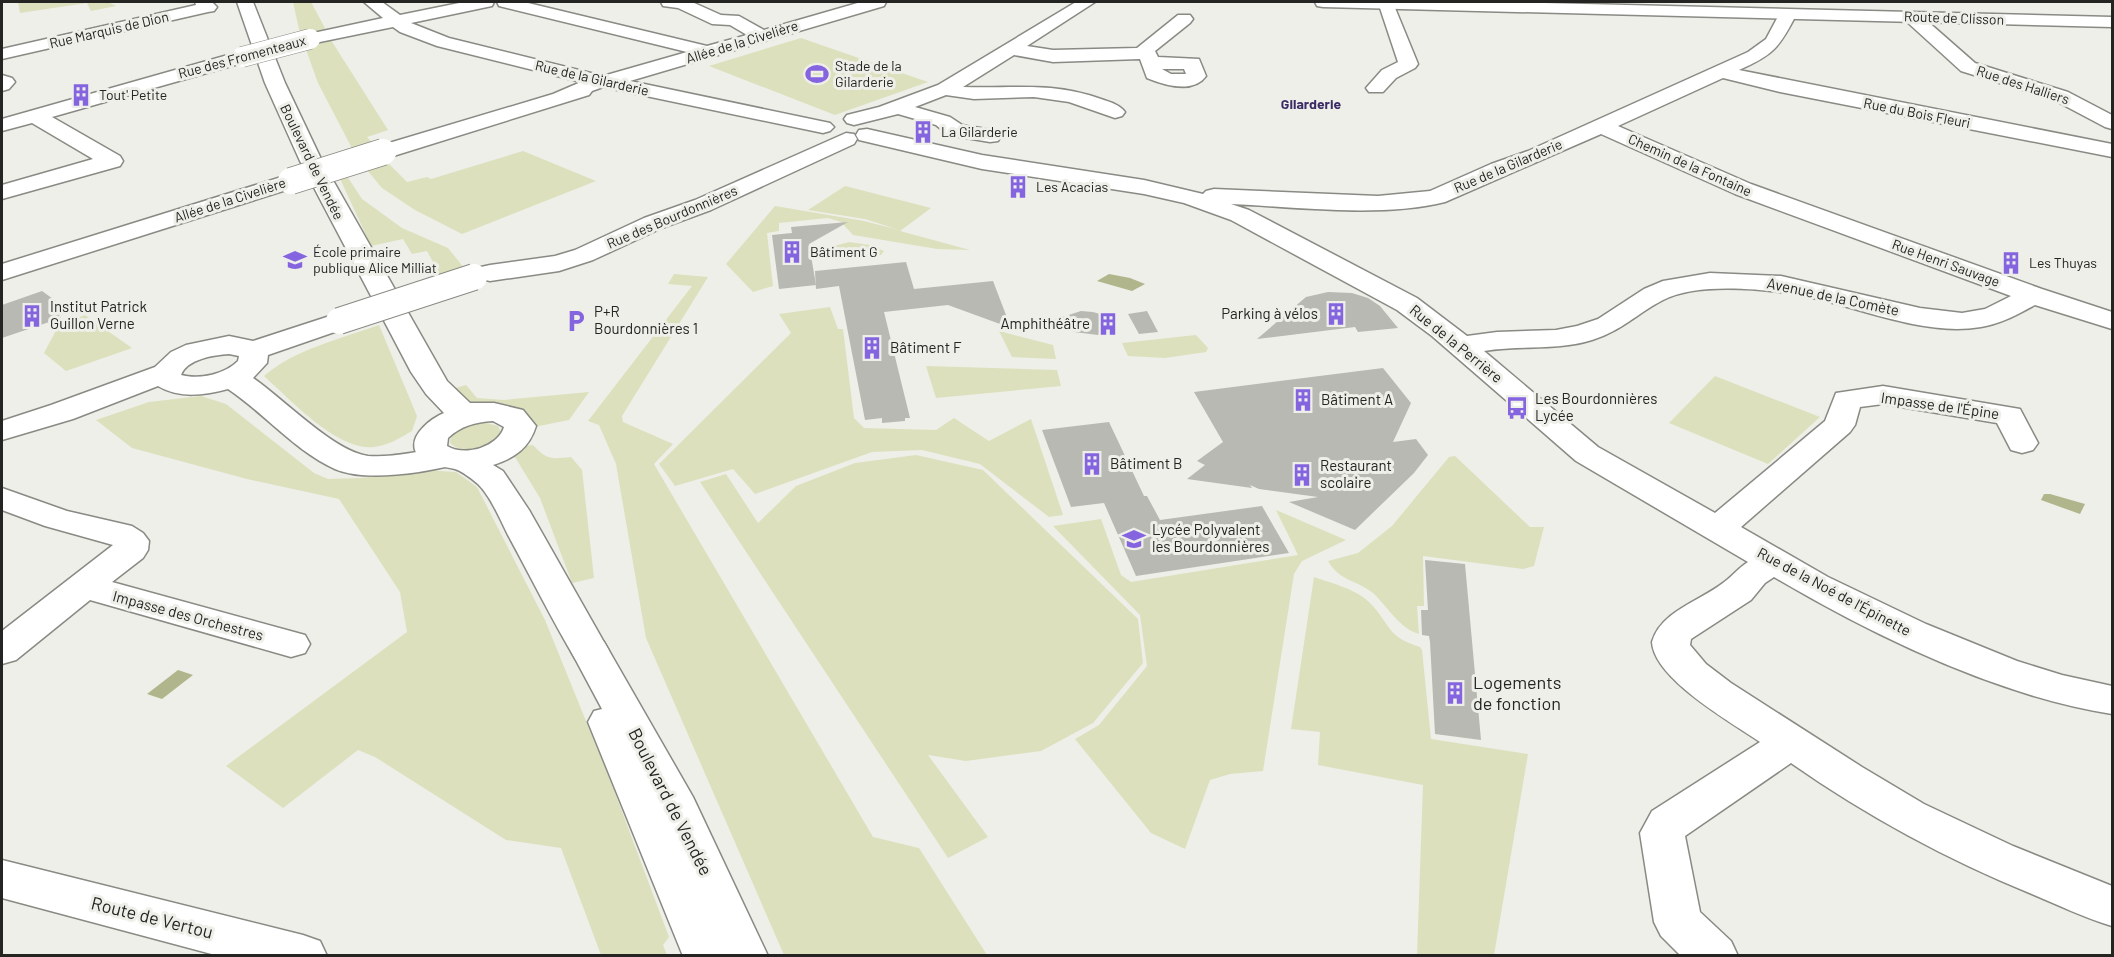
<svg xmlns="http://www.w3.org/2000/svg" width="2114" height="957" viewBox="0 0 2114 957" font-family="Barlow,sans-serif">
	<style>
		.green { fill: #dde0bd }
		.water { fill: #b1b58b }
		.building { fill: #b8b9b2 }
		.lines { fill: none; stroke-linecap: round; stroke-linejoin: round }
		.minor-casing { stroke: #898a84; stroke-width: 3 }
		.major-casing { stroke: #898a84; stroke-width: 3 }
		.highway-casing { stroke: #898a84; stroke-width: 3 }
		.minor { fill: #fff; fill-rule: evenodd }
		.major { fill: #fff; fill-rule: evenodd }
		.highway { fill: #fff; fill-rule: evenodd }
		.minor-bridge-far1-casing { stroke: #898a84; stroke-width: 21; stroke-linecap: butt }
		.minor-bridge-casing { stroke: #898a84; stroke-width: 28; stroke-linecap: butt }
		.minor-bridge-far1 { stroke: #fff; stroke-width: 20 }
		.minor-bridge { stroke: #fff; stroke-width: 26 }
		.labels { text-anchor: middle; stroke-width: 6; stroke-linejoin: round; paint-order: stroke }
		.far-street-label { font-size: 14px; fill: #242422; stroke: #eeefe8 }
		.far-poi-label { font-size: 14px; fill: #242422; stroke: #eeefe8; text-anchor: start }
		.far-neighbourhood-label { font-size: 14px; font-weight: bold; fill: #3b2b67; stroke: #eeefe8 }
		.street-label { font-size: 15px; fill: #242422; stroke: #eeefe8 }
		.poi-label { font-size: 15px; fill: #242422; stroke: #eeefe8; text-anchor: start }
		.near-poi-label { font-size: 18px; fill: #242422; stroke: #eeefe8; text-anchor: start }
		.near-street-label { font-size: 18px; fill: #242422; stroke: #eeefe8 }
	</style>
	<rect width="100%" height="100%" fill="#eeefe8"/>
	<g class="green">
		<path d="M18 2H108L116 6 91 11 87 3 20 13Z"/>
		<path d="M293 2H311L327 32 301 38Z"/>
		<path d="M329 37 388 130 367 137 377 148 355 154 318 83 304 44Z"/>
		<path d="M801 38 928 82 835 115 709 66Z"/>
		<path d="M523 151 596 181 462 234 415 210 382 188 362 164 383 158 407 182 427 177 431 179Z"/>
		<path d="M343 170 362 199 402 228 448 248 464 268 441 277 427 251 412 254 403 239 371 246 337 172Z"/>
		<path d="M845 186 931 208 900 231 970 250 937 249 853 235 841 222 828 218 779 223V231L767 233 773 286 753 292 726 264 775 206 864 221 899 230 865 219 808 210Z"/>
		<path d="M849 242 870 245 884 251 881 255C866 258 844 262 829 257L828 252 831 247Z"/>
		<path d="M674 274 708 277 622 416 623 422 673 444 654 464 873 837 919 848 987 955H784L646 638 616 464 599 425 588 421 692 286 668 284Z"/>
		<path d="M830 307 838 329H843L854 418 864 428 936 430 954 418 989 441 1031 419 1063 515 1049 517 980 464 922 450 872 452 755 494 733 469 675 486 659 464 791 333 779 314Z"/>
		<path d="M85 315 132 348 66 371 44 353 59 325Z"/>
		<path d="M379 325 417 416 412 431C400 438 389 445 374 447 337 451 290 399 264 376 295 349 341 339 379 325Z"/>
		<path d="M999 331 1053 345 1056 359 1012 357Z"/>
		<path d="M1196 335 1208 348 1206 352 1165 358 1128 356 1122 343Z"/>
		<path d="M926 366 1057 370 1061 386 936 398Z"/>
		<path d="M1715 376 1820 417 1768 464 1669 423Z"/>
		<path d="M466 385 477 398 504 400 589 392 569 420 534 427 481 404 470 402 452 389Z"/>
		<path d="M201 396 226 404 314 473 328 479 361 478 423 470 456 472 477 487 545 620 612 785 669 937 663 945 667 955H601L561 848 506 840 375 757 358 750 283 808 226 766 407 632 400 592 339 499 247 479 132 448 96 420 149 402Z"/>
		<path d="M483 422 498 426 501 432C494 449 463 456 450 443L451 436 463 426Z"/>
		<path d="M533 445C547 460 551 459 571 457L582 470 594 578 572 583 540 498 515 457V450L524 446Z"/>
		<path d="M916 455 983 470 1138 619 1143 663 1093 723 1041 751 966 761 928 755 988 837 948 858 700 482 726 474 758 523 796 486 855 463Z"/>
		<path d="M1455 456 1530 527H1544L1534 566 1523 569 1423 556 1424 606H1417L1419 634C1400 629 1387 606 1373 593 1357 580 1339 581 1328 561L1358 553 1392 526 1449 457Z"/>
		<path d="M1276 510 1346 540 1302 561 1294 574 1263 771 1230 774 1210 780 1185 849 1151 833 1075 739 1099 725 1147 666 1140 615 1053 526 1101 519 1121 575 1131 582 1298 555Z"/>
		<path d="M1314 577C1331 583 1356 589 1369 602 1391 624 1386 637 1420 647L1422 650 1431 739 1528 754 1494 955H1417L1423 785 1318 765 1320 732 1291 729Z"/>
	</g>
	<g class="water">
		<path d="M1109 274 1130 278 1145 284 1132 291 1097 281Z"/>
		<path d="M2044 494H2050L2085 504 2080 514 2041 500Z"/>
		<path d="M178 670 193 675 162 699 147 694Z"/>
	</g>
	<g class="building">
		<path d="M848 222 809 244 816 285 779 289 772 235 792 233 791 227Z"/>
		<path d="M906 262 914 289 993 281 1011 328 948 305 884 312 910 418H905V421L882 423V418L865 420 839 286 816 289 815 271Z"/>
		<path d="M42 291 67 309 63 311 66 313 58 316 61 318 2 338V305Z"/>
		<path d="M1328 292 1352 293 1368 298 1380 306 1398 328 1358 332 1355 327 1257 339 1306 297Z"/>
		<path d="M1081 311 1093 312 1117 319 1098 335 1074 332 1053 320Z"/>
		<path d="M1147 311 1158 332 1139 334 1128 314Z"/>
		<path d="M1383 368 1411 403 1393 442 1416 439 1428 455 1414 473 1355 530 1289 502 1318 497 1259 489 1250 485 1252 488 1187 479 1205 465 1197 461 1223 442 1194 392Z"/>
		<path d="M1109 422 1144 496H1147L1160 520 1262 506 1289 553 1136 576 1104 503 1071 507 1042 430Z"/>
		<path d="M1425 560 1465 564 1481 740 1435 734 1430 642 1429 636 1422 635 1421 610H1428Z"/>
	</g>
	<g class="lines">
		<g class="minor-casing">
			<g id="minor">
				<path d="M195 2H212L217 7 214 11 208 12 2 59V49L196 5Z"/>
				<path d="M364 2H382L400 15 464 2H494L492 6 411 23 449 38 603 76 687 52 499 6 497 2H524L707 46 747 35 730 25 712 24 678 8 663 6 661 2H692L721 15 739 16 764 30 861 2H886L884 6 630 81 830 123 834 127 830 131 823 133 603 87 592 91 589 95 387 158 379 156 376 151 379 146 553 94 581 82 437 46 400 32 393 27 310 44 304 43 301 39 304 35 383 18Z"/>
				<path d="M1076 2H1095L1027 46 1053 50 1137 48 1178 15H1190L1193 19 1190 23 1155 51 1158 57 1199 59 1206 76C1193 94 1164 85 1147 78L1140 59 1053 62 1014 55 963 87C1014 89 1051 81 1101 99 1110 102 1120 105 1125 112L1122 116 1115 118 1069 102 1034 97 974 99 946 95 915 107 950 117 962 125 998 131 1001 136 998 141 990 142 948 135 936 125 898 114 854 125 847 123 844 119 847 115 879 107 938 85ZM1162 69H1184L1186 74H1171Z"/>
				<path d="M1378 2 1393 3 1418 64 1415 68 1396 78 1383 92H1369L1366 88 1382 70 1398 62Z"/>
				<path d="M1787 10 1793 11 1796 15C1779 48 1773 55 1739 70L2112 144V157L1780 92 1723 78 1618 126 1751 184 2042 289 2112 312V329L2035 305C2018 314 2001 324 1981 327 1916 338 1844 299 1780 292 1746 288 1694 284 1663 300 1636 314 1623 330 1592 340 1557 351 1519 345 1484 351L1598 447 1715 513 1825 421 1836 393 1883 386 2020 409 2038 443 2033 450 2022 453 2011 450 1997 423 1883 404 1860 407 1855 425 1850 432 1741 527 1828 577 1926 624 2017 661 2062 675 2112 686V714C1998 696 1874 636 1774 577L1765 583 1751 600 1691 639 1690 645 1706 664 1731 683 1862 767 1924 804 2013 846 2112 886V926C2085 918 2058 905 2032 894 1946 859 1867 816 1791 763L1685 836 1700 912 1731 941 1738 956H1681L1661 936 1654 922 1640 833 1652 811 1760 742C1731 722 1654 679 1652 642 1661 611 1700 601 1723 583 1732 577 1738 568 1748 562L1576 461 1432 336 1397 310 1231 220 1184 203 1144 194 982 169 859 140 856 135 859 130 867 129 982 155 1144 180 1203 194 1206 191 1214 189 1378 196 1430 191 1491 164 1528 151 1748 52 1766 39 1781 11ZM1601 134 1735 194 2011 296 1985 309 1962 313 1920 308 1781 276 1710 273 1663 281 1644 289 1598 319 1577 326 1556 330 1497 332 1467 336 1417 298 1249 210 1231 204C1298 207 1380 218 1445 202Z"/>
				<path d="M1912 12 1918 13 1975 63 2068 92 2112 115V129L2105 127 2054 100 1961 71 1906 21 1903 17 1906 13Z"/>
				<path d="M242 51 249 53 251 57 249 61 52 117 120 156 123 161 120 166 2 199V185L93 159 32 123 2 131V119Z"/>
				<path d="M2 75 12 78 15 82 9 89 2 91Z"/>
				<path d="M846 133 854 134 857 139 854 144 711 210 662 228 593 260 559 271 490 281 481 279 477 273 481 267 490 265 555 256 575 250 644 218 695 200Z"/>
				<path d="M291 174 299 176 302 181 299 186 2 280V264Z"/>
				<path d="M339 313 349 315 353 321 349 327 268 355 267 363 253 378C284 399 333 451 368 456 389 458 420 451 442 448L453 451 458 458 453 465C422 473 365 482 335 469 295 451 264 413 228 389 205 395 180 399 158 386L73 419 2 440V421L51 405 155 367 171 352 186 345 229 336 253 341ZM229 354 239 356 238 361C225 374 200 380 181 375 187 359 214 355 229 354Z"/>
				<path d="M2 488 67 511 132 526 143 533 149 541 148 550 143 558 112 582 305 635 310 644 305 653 291 657 90 600 16 660 2 664V631L113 545 45 526 2 510Z"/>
			</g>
		</g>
		<g class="major-casing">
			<g id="major">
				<path d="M237 2H253L285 83 322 161 447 381 470 403H494L523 410 536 426C529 448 515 458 493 465L503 471 529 510 609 651 604 660 590 664 576 660C552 620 531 577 508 535 500 519 491 497 478 484 472 479 462 471 455 469 443 466 419 465 415 450 410 434 432 418 444 413L426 394 411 372 300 161 265 83ZM493 421 504 427C498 447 465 457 447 446L448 438C461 426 475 422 493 421Z"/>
				<path d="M1315 2H1505L2112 17V27L1323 7 1317 6Z"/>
				<path d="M2 860 303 935 320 941 327 956H219L2 898Z"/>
			</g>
		</g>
		<g class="highway-casing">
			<path id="highway" d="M590 638 604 642 693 797 768 956H683L588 722 594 711 602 709 571 651 576 642Z"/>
		</g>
		<use href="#minor" class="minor"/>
		<use href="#major" class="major"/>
		<use href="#highway" class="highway"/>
		<g class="minor-bridge-far1-casing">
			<g id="minor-bridge-far1">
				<path d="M242 57 310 39"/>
				<path d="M378 154 387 151"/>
			</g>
		</g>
		<g class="minor-bridge-casing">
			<g id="minor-bridge">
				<path d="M291 181 383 152"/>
				<path d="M339 321 474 277"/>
			</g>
		</g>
		<use href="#minor-bridge-far1" class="minor-bridge-far1"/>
		<use href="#minor-bridge" class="minor-bridge"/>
	</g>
	<defs>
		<g id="stadium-bare" transform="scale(1.8)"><path d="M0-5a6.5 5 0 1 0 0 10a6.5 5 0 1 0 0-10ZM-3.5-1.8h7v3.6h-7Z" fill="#8564df" stroke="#eeefe8" stroke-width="2.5" paint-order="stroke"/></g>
		<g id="building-bare" transform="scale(1.8)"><path d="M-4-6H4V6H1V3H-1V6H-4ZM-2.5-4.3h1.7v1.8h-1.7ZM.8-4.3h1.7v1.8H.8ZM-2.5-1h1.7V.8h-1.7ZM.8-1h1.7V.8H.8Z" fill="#8564df" stroke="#eeefe8" stroke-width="2.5" paint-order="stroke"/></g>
		<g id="school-bare" transform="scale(1.8)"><path d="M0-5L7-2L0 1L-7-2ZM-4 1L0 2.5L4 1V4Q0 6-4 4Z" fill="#8564df" stroke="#eeefe8" stroke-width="2.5" paint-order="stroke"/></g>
		<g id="parking-bare" transform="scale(1.8)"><path d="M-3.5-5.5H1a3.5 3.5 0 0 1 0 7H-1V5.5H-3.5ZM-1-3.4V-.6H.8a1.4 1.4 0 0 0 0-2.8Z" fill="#8564df" stroke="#eeefe8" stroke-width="2.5" paint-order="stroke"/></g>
		<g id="bus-bare" transform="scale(1.8)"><path d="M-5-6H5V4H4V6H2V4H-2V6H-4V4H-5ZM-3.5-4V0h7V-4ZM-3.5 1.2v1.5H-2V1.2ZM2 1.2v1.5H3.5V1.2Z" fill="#8564df" stroke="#eeefe8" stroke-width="2.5" paint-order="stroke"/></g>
	</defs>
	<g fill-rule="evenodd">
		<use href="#stadium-bare" x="817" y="74"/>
		<use href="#building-bare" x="81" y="95"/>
		<use href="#building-bare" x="923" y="132"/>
		<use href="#building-bare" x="1018" y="187"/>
		<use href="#building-bare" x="792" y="252"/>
		<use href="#school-bare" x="295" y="260"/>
		<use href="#building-bare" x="2011" y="263"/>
		<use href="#building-bare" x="1336" y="314"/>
		<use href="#building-bare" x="32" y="316"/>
		<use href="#parking-bare" x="576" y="321"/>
		<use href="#building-bare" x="1108" y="324"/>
		<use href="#building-bare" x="872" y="348"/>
		<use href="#building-bare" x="1303" y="400"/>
		<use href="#bus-bare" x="1517" y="408"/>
		<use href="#building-bare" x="1092" y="464"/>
		<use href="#building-bare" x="1302" y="475"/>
		<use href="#school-bare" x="1134" y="539"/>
		<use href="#building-bare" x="1455" y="693"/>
	</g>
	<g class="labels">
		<g class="far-street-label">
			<text transform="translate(1954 18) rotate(2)" y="5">Route de Clisson</text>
			<text transform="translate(109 30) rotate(-13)" y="5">Rue Marquis de Dion</text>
			<text transform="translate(742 42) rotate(-17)" y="5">Allée de la Civelière</text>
			<text transform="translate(242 57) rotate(-15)" y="5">Rue des Fromenteaux</text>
			<text transform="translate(592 78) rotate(13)" y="5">Rue de la Gilarderie</text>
			<text transform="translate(2023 85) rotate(18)" y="5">Rue des Halliers</text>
			<text transform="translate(1917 113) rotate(11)" y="5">Rue du Bois Fleuri</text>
			<text transform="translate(312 162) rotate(64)" y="5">Boulevard de Vendée</text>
			<text transform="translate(1690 165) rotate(24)" y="5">Chemin de la Fontaine</text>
			<text transform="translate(1508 166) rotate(-23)" y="5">Rue de la Gilarderie</text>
			<text transform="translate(230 200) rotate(-18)" y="5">Allée de la Civelière</text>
			<text transform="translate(672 217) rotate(-23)" y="5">Rue des Bourdonnières</text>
			<text transform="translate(1946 263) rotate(20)" y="5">Rue Henri Sauvage</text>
		</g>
		<g class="far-poi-label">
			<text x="835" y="71">Stade de la<tspan x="835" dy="16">Gilarderie</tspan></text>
			<text x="99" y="100">Tout' Petite</text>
			<text x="941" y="137">La Gilarderie</text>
			<text x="1036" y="192">Les Acacias</text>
			<text x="313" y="257">École primaire<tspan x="313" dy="16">publique Alice Milliat</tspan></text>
			<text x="810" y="257">Bâtiment G</text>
			<text x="2029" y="268">Les Thuyas</text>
		</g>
		<g class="far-neighbourhood-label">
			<text x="1311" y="109">Gilarderie</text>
		</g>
		<g class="street-label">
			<text transform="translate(1833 297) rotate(12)" y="5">Avenue de la Comète</text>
			<text transform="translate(1456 344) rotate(39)" y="5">Rue de la Perrière</text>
			<text transform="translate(1940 406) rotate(8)" y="5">Impasse de l'Épine</text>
			<text transform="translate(1834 592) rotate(28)" y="5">Rue de la Noé de l'Épinette</text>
			<text transform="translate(188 616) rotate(15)" y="5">Impasse des Orchestres</text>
		</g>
		<g class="poi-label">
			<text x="50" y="312">Institut Patrick<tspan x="50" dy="17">Guillon Verne</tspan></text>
			<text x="594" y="317">P+R<tspan x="594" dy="17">Bourdonnières 1</tspan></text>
			<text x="1318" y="319" text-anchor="end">Parking à vélos</text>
			<text x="1090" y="329" text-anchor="end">Amphithéâtre</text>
			<text x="890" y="353">Bâtiment F</text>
			<text x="1535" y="404">Les Bourdonnières<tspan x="1535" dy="17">Lycée</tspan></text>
			<text x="1321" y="405">Bâtiment A</text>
			<text x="1110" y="469">Bâtiment B</text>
			<text x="1320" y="471">Restaurant<tspan x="1320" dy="17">scolaire</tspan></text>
			<text x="1152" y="535">Lycée Polyvalent<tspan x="1152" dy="17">les Bourdonnières</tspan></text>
		</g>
		<g class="near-poi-label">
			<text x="1473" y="689">Logements<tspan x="1473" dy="21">de fonction</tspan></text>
		</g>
		<g class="near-street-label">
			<text transform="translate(670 802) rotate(63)" y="6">Boulevard de Vendée</text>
			<text transform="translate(152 918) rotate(14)" y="6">Route de Vertou</text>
		</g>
	</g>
	<rect width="2114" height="957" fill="none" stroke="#242422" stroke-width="6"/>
</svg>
